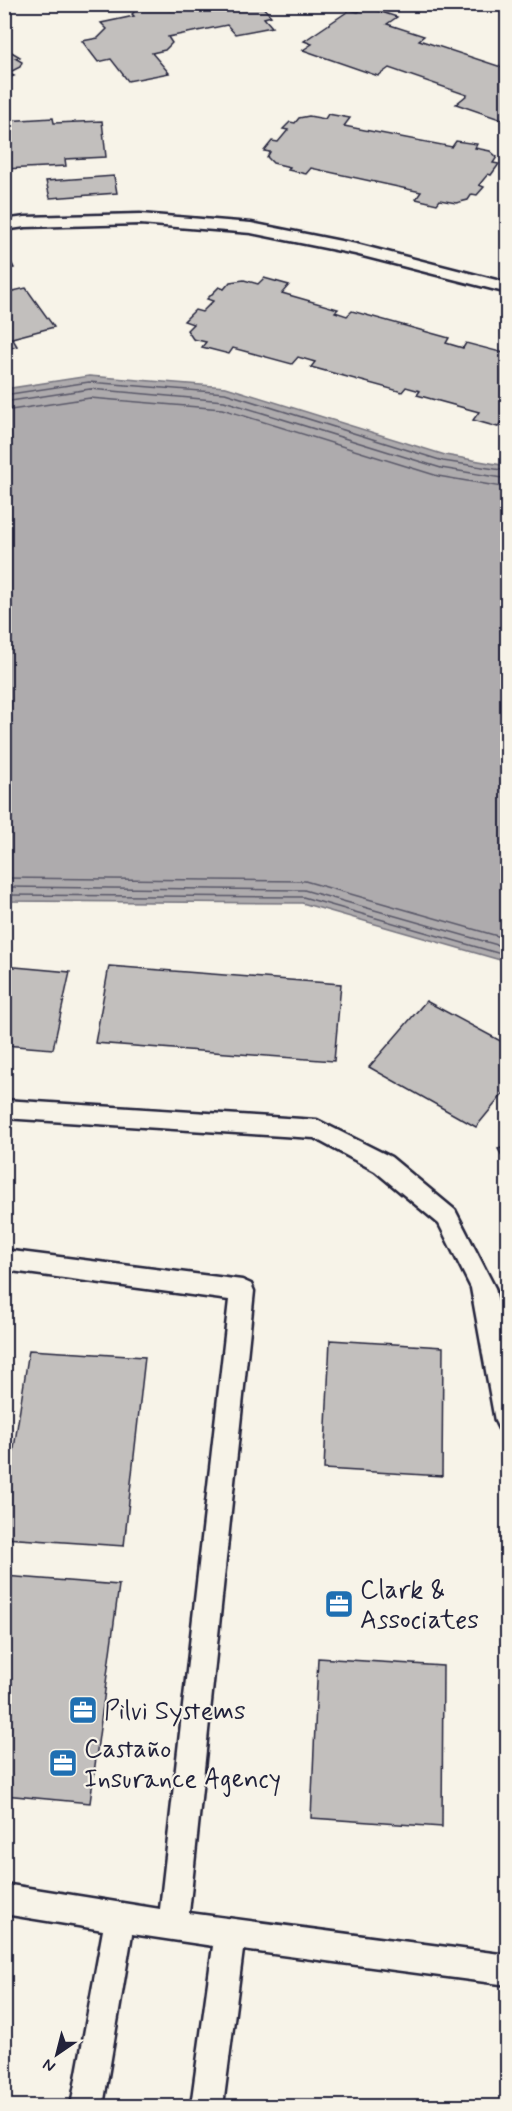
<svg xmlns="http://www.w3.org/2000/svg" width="512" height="2111" viewBox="0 0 512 2111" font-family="Mynerve,sans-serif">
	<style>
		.water { fill: #aeabad; stroke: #76747f; stroke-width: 1.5 }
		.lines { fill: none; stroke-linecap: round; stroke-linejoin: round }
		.shore { stroke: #5a5969; stroke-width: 1.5 }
		.building { fill: #c2bfbd; stroke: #22223b; stroke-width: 1.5 }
		.lane-casing { stroke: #22223b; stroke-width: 5 }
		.lane { fill: #f7f3e8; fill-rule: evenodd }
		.labels { text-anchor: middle; stroke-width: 4.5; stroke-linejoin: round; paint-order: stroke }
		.near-poi-label { font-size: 26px; fill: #22223b; stroke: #f7f3e8; text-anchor: start }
	</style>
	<rect width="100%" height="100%" fill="#f7f3e8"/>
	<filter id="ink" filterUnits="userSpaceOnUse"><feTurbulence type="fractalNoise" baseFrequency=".0167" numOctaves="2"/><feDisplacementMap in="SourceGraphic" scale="12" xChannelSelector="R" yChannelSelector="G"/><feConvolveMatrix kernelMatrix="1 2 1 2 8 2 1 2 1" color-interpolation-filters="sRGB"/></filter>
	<g filter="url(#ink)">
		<path class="water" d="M89 376 226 387 445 455 507 466V962L302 903 5 901V389Z"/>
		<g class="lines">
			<g class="shore">
				<path d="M4 395 89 382 225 393 443 461 508 471"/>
				<path d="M4 402 90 389 224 401 441 468 508 479"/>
				<path d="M4 411 90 398 222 409 438 476 508 488"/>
				<path d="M4 878 305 881 508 939"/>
				<path d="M4 887 304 890 508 948"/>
				<path d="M4 895 303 897 508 956"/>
			</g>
		</g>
		<g class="building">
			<path d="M260 4 271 16 264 18 272 27 235 34 227 25 168 37 172 43 165 50 152 53 169 73 128 81 111 59 98 62 82 41 98 38 107 29 101 23 134 16 132 14 136 10 152 6 170 10 196 4Z"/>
			<path d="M366 7 397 17 387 24 424 36 419 40 504 68 508 66V122L456 104 467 95 389 68 378 76 303 50 312 44 304 41 350 10 358 12Z"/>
			<path d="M4 51H10L20 57 15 58 22 62 20 67 8 73 14 76 4 80Z"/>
			<path d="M328 114 350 118 344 126 452 147 456 141 477 144 475 148 490 151 497 157 493 163 499 164 491 175 488 174 479 185 484 187 477 195 472 194 468 200 456 203 440 200 437 204 416 199 421 192 311 168 306 174 288 170 290 167 273 163 267 157 270 152 264 151 272 141 278 142 288 130 283 129 290 122 295 123 299 118 309 116 325 119Z"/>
			<path d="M53 118 54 123 102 121 106 157 65 159 66 166 4 169V121Z"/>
			<path d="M114 176 117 193 50 198 46 181Z"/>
			<path d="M4 252H6L14 268 4 270Z"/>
			<path d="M264 278 289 285 282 293 338 309 335 312 347 316 352 311 449 338 446 343 463 348 466 343 508 354V424L501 422 498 427 473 420 479 412 417 395 420 391 406 387 402 392 311 367 315 362 298 357 292 364 233 348 229 354 202 347 206 342 193 339 187 330 193 324 184 321 195 310 202 312 213 301 207 299 219 287 224 289 230 282 244 280 258 284Z"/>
			<path d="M26 288 54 327 12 338 17 346 4 350V293Z"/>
			<path d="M4 966 70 972 53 1049 4 1045Z"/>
			<path d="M109 966 341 984 334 1061 95 1043Z"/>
			<path d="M426 1001 508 1045V1088L476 1127 369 1067Z"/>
			<path d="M508 1146V1166L498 1149Z"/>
			<path d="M330 1340 443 1347 442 1476 324 1469Z"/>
			<path d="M29 1350 145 1357 124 1546 4 1538V1514Z"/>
			<path d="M4 1576 119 1585 90 1803 4 1795Z"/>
			<path d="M318 1658 443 1666 442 1827 311 1818Z"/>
		</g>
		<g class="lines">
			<g class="lane-casing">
				<g id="lane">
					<path d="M140 214 251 223 356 244 508 283V293L355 254 251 233 140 224 25 227 4 230V220L25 217Z"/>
					<path d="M4 1100 317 1120 391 1157 455 1210 495 1288 508 1352V1432L499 1429 495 1421 471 1288 439 1224 375 1171 314 1138 4 1118Z"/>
					<path d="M4 1250 242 1280 251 1284 254 1291 189 1913 508 1955V1985L243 1950 223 2106H191L213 1946 132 1934 103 2106H71L103 1930 4 1914V1884L160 1909 229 1300 4 1270Z"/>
				</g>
			</g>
			<use href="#lane" class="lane"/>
		</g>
	</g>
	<defs>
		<g id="office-square" transform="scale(1.5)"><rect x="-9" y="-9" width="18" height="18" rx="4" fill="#1f6fb2" stroke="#f7f3e8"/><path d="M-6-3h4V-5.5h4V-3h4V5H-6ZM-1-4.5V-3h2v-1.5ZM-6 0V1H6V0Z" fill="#fff"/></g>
	</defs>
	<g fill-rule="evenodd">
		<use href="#office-square" x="339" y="1604"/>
		<use href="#office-square" x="83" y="1710"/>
		<use href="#office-square" x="63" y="1763"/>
	</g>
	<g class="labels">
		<g class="near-poi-label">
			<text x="360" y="1598">Clark &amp;<tspan x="360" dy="30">Associates</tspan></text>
			<text x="104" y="1719">Pilvi Systems</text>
			<text x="84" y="1757">Castaño<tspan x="84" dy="30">Insurance Agency</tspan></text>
		</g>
	</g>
	<rect width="512" height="2111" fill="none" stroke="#f7f3e8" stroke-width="24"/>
	<rect x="12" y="12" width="488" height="2087" fill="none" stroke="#22223b" stroke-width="2" filter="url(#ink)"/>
	<g transform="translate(57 2054) rotate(215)" stroke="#f7f3e8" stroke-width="4.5" paint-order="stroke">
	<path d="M0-4.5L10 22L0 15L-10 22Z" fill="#22223b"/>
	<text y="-9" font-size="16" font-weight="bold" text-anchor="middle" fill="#22223b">N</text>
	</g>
</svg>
